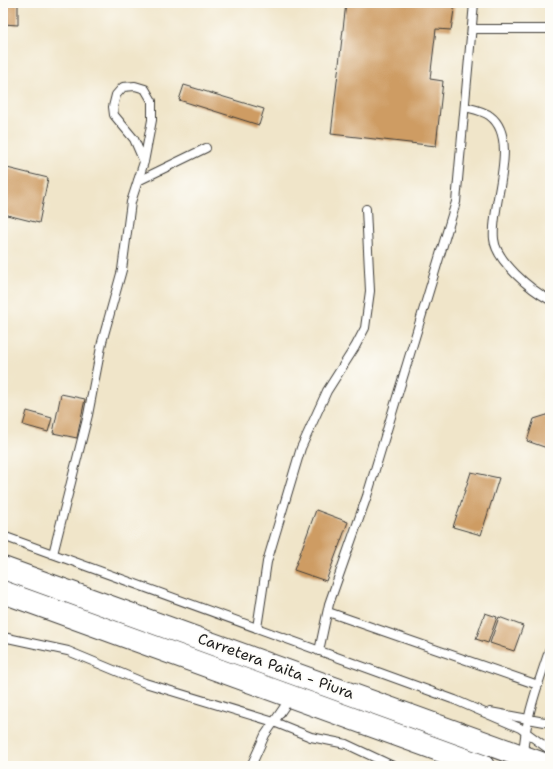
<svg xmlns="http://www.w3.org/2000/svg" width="553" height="769" viewBox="0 0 553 769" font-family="'Shantell Sans',sans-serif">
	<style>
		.building { fill: #ce9c64 }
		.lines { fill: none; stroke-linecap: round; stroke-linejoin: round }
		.service-casing { stroke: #3c3a36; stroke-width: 10 }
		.trunk-casing { stroke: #3c3a36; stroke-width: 24 }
		.service { stroke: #fff; stroke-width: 8 }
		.trunk { stroke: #fff; stroke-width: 22 }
		.labels { text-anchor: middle; stroke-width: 3.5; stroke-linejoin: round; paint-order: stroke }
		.street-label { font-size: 15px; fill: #1c1c1c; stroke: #fdfcf7 }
	</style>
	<rect width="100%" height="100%" fill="#fdfcf7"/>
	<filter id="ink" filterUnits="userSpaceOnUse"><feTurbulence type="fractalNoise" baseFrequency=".025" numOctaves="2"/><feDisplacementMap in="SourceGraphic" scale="8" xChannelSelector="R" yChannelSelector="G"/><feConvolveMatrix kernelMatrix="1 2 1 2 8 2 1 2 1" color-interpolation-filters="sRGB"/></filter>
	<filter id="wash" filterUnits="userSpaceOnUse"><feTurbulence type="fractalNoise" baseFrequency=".012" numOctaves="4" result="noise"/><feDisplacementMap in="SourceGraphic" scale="16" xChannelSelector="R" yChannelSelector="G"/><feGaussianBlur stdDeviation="0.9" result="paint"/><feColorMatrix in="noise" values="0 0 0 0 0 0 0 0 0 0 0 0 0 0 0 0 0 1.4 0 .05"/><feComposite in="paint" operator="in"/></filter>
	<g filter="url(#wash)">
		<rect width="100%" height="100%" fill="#f0e5c9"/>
		<g id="blocks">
			<g class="building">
				<path d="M3 3H18V25L3 24Z"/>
				<path d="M346 3H455L451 30 436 29 430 79 443 81 436 146 331 134Z"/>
				<path d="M184 85 264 109 259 125 179 100Z"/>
				<path d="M3 167 48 178 39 223 3 214Z"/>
				<path d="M61 394 85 399 77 438 53 433Z"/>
				<path d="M27 411 52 418 48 432 23 425Z"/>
				<path d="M550 414V449L527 441 534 419Z"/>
				<path d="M471 472 499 478 481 535 453 527Z"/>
				<path d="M316 510 348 522 326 581 294 570Z"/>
				<path d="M485 613 497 617 488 643 476 639Z"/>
				<path d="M499 617 523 626 514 651 490 643Z"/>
			</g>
		</g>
	</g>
	<g filter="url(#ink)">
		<use href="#blocks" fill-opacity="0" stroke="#3c3a36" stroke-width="1"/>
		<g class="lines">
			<g class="service-casing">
				<g id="service">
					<path d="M472 29H550"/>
					<path d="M465 107C473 109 484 111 490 116 521 139 490 206 494 239 496 261 531 290 550 300"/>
					<path d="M138 181 206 148"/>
					<path d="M3 536 455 700 520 728 550 750"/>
					<path d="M53 554 88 415 102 342 122 270 131 202 144 162 152 120V101L145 89 135 86 123 87 116 95 113 107 114 115 134 139 144 162"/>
					<path d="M328 612 538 685"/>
					<path d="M257 628 267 562 301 448 327 391 355 347 365 328 370 291 366 209"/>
					<path d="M3 637 68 651 145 683 274 722 311 737 346 744 393 766"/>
					<path d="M319 651 329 604 367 496 456 202 474 3"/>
					<path d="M490 712 550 723"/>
					<path d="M523 756C525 718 538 685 550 648"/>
					<path d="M251 766 265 735 291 697"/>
				</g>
			</g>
			<g class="trunk-casing">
				<g id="trunk">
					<path d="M3 568 549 766"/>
					<path d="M3 592 483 766"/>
				</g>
			</g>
			<use href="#service" class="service"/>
			<use href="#trunk" class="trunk"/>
		</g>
	</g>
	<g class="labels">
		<g class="street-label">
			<text transform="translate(276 666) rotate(20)" y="5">Carretera Paita - Piura</text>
		</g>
	</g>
	<rect width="553" height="769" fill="none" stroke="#fdfcf7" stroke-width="16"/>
</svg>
